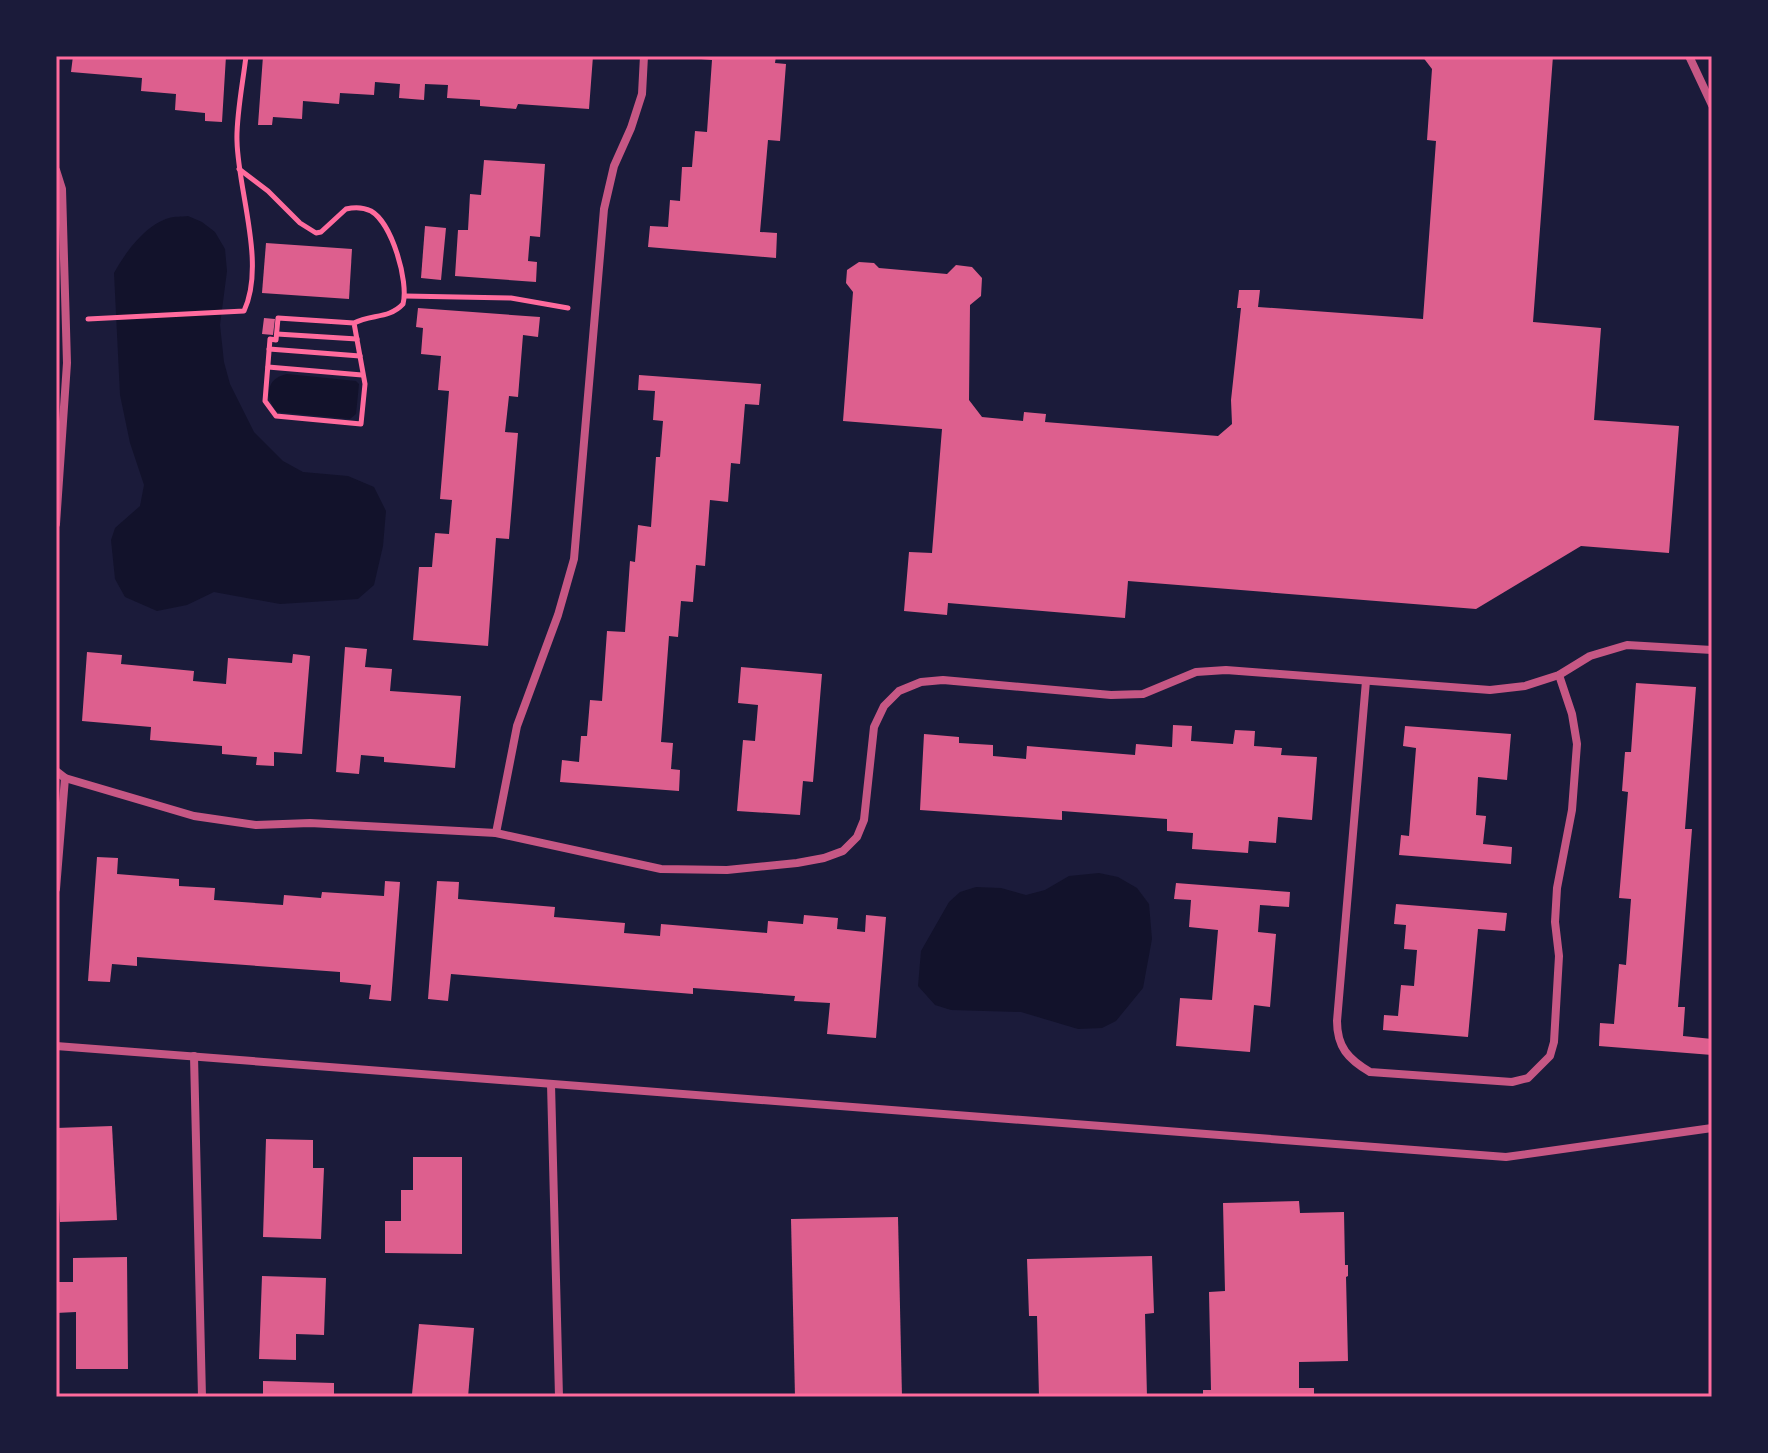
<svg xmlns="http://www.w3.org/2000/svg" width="1768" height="1453" viewBox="0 0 1768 1453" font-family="Helvetica,sans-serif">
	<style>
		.water { fill: #12122b }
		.building { fill: #dd5f8e }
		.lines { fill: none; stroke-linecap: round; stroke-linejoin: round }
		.path { stroke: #ff6b9d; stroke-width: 5 }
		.minor { stroke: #c65784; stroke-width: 8 }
		.neatline { fill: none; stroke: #ff6b9d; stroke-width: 3 }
	</style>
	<rect width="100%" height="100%" fill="#1b1b3a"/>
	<g class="water">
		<path d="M188 216 202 222 215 232 225 249 227 271 220 325 224 362 230 384 254 432 283 461 303 472 348 476 374 487 386 511 383 546 374 585 358 599 280 604 214 592 187 605 157 611 125 597 115 579 111 540 115 528 140 506 144 485 130 443 120 395 114 273C125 253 145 225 169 218 174 216 182 217 188 216Z"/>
		<path d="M287 374 356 381 359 384 356 414 350 419 277 412C264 397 266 378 287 374Z"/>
		<path d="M1099 873 1118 877 1137 888 1149 904 1152 939 1143 988 1116 1021 1102 1028 1078 1029 1021 1012 951 1010 935 1005 918 986 921 951 949 902 960 892 976 887 1001 888 1026 895 1045 890 1069 876Z"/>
	</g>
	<g class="building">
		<path d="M73 56H226L222 122 205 121V113L175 110 176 94 141 91 142 78 71 72Z"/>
		<path d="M263 56H593L589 109 518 104 516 109 480 106V100L447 98 448 85 425 84 424 100 399 98 400 84 375 82 374 95 340 93 339 104 303 101 302 119 273 117 272 125H258Z"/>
		<path d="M701 56H776L775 63 786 64 780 141 768 140 760 232 777 233 776 258 648 247 650 226 668 227 670 200 680 201 682 167H692L695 131 707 132 712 60 701 59Z"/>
		<path d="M1422 56H1553L1533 322 1601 328 1594 420 1679 426 1669 553 1581 546 1476 609 1128 581 1125 618 948 603 947 615 904 611 909 552 932 553 942 429 843 421 853 292 846 283 847 270 859 262 874 263 879 268 947 274 956 265 972 267 982 278 981 296 970 305 969 400 982 417 1023 421 1024 412 1046 414 1045 422 1218 436 1232 424 1231 400 1241 308H1237L1239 290H1260L1258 307 1423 319 1436 141 1427 140 1432 69Z"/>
		<path d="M484 160 545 164 540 237 530 236 528 261 537 262 536 282 455 276 458 230H468L470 194 481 195Z"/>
		<path d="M425 226 446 228 441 280 421 278Z"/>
		<path d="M266 243 352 249 349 299 262 293Z"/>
		<path d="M418 308 540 317 538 337 523 335 518 397 509 396 505 432 518 433 509 539 496 538 488 646 413 640 419 567H432L435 533 449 534 452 500 440 499 449 391 438 390 441 356 421 354 423 328 416 327Z"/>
		<path d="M264 318 275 319 273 335 262 334Z"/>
		<path d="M639 375 761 384 759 405 745 404 740 464 731 463 728 502 710 500 705 566 696 565 693 602 681 601 678 637 669 636 661 742 673 743 671 769 680 770 679 791 560 782 562 760 579 762 581 736H587L590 700 602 701 607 631 625 632 630 561 635 562 638 525 651 527 656 457H660L663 421 653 420 655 391 638 390Z"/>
		<path d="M345 647 367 649 365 667 392 669 390 691 461 696 455 768 384 762V757L361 755 359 774 336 772Z"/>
		<path d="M87 652 122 655 121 664 194 671 193 681 226 684 228 658 292 663 293 654 310 656 302 754 274 752V766L256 765 257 757 222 754V746L150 740 151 727 82 721Z"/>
		<path d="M741 667 822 674 813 782 803 781 800 815 737 811 743 740 755 741 758 705 738 703Z"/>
		<path d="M1636 683 1696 687 1685 829H1692L1678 1007H1685L1683 1036 1712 1039V1055L1599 1046 1600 1023 1614 1024 1619 964 1626 965 1631 899 1619 898 1628 792 1622 791 1625 752H1631Z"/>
		<path d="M1173 725 1192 726 1191 741 1233 744 1235 730 1255 731 1254 746 1282 748 1281 755 1317 757 1312 820 1278 817 1276 843 1249 841 1248 853 1192 849 1193 833 1167 831V819L1062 811V820L920 810 924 734 959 737V743L993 745V756L1026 759 1027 746 1135 755 1136 744 1172 747Z"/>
		<path d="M1405 726 1511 734 1507 780 1478 777 1476 815 1486 816 1483 844 1512 847 1511 864 1399 855 1401 835 1409 836 1416 748 1403 746Z"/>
		<path d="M97 857 118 858 117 874 179 879V886L215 888 214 900 283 905 284 895 321 898 322 892 384 896 385 881 400 882 391 1001 369 999 371 985 340 982V972L137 957V966L112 964 110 982 88 981Z"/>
		<path d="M437 881 459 882 458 899 555 907 554 917 625 923 624 933 660 936 661 924 767 933 768 921 803 924 804 915 838 918 837 929 865 932 866 915 886 917 876 1038 827 1034 830 1003 794 1001 795 996 693 988V994L451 974 448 1001 428 999Z"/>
		<path d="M1176 883 1290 892 1289 907 1260 905 1258 932 1276 934 1270 1007 1254 1005 1250 1052 1176 1046 1180 998 1212 1000 1218 930 1189 927 1191 900 1174 899Z"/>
		<path d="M1396 904 1507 913 1505 931 1478 929 1468 1037 1383 1030 1384 1015 1398 1016 1401 985 1414 986 1417 950 1404 949 1406 925 1394 924Z"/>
		<path d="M112 1126 117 1220 60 1222 56 1128Z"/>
		<path d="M266 1139 313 1140V1168H324L321 1239 263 1237Z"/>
		<path d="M413 1157H462V1254L385 1253V1221H401V1190H413Z"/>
		<path d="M1299 1201 1300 1213 1344 1212 1345 1265H1348V1276L1346 1277 1348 1361 1299 1362V1388H1314V1397H1203V1390H1211L1209 1292 1225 1291 1223 1203Z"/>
		<path d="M898 1217 902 1397H795L791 1219Z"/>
		<path d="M1152 1256 1154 1313 1145 1314 1147 1397H1039L1037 1316H1029L1027 1259Z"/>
		<path d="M127 1257 128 1369H76V1312L56 1313V1282H73V1258Z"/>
		<path d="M262 1276 326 1278 324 1335 296 1334V1360L259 1359Z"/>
		<path d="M419 1324 474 1328 468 1397 412 1394Z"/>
		<path d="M263 1381 334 1383V1397H263Z"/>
	</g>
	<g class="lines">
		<g class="path">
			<path d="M239 169 268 191 300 223 316 233 321 232 346 209C354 207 363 207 371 211 392 223 409 282 403 304 389 319 371 314 354 323L278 318 276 340 270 339 265 401 276 416 361 424 365 384 354 323"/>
			<path d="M405 296 511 298 568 308"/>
			<path d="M88 319 244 311C266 264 238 191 237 141 236 117 243 82 246 56"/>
			<path d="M277 334 357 339"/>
			<path d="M269 349 360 356"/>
			<path d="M268 367 362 375"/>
		</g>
		<g class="minor">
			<path d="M1689 56 1712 105"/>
			<path d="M56 170 62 189 67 363 56 524"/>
			<path d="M1366 681 1337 1021C1337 1047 1348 1059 1370 1072L1512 1082 1528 1078 1550 1056 1554 1042 1559 956 1555 922 1557 888 1572 810 1577 744 1572 714 1559 675"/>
			<path d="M56 771 65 778 194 816 256 825 310 823 496 833 661 869 727 870 797 863 824 858 843 851 857 837 864 820 874 727 884 706 899 691 921 682 943 680 1111 695 1143 694 1196 672 1226 670 1490 690 1525 686 1559 675 1590 656 1627 645 1712 650"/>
			<path d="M496 833 517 726 558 615 574 559 604 209 614 166 631 128 642 94 644 56"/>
			<path d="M56 889 65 778"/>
			<path d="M56 1046 1506 1157 1712 1128"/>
			<path d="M194 1056 202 1397"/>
			<path d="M551 1084 559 1397"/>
		</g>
	</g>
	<rect width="1768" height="1453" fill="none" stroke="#1b1b3a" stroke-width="116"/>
	<rect x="58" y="58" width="1652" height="1337" class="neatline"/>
</svg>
